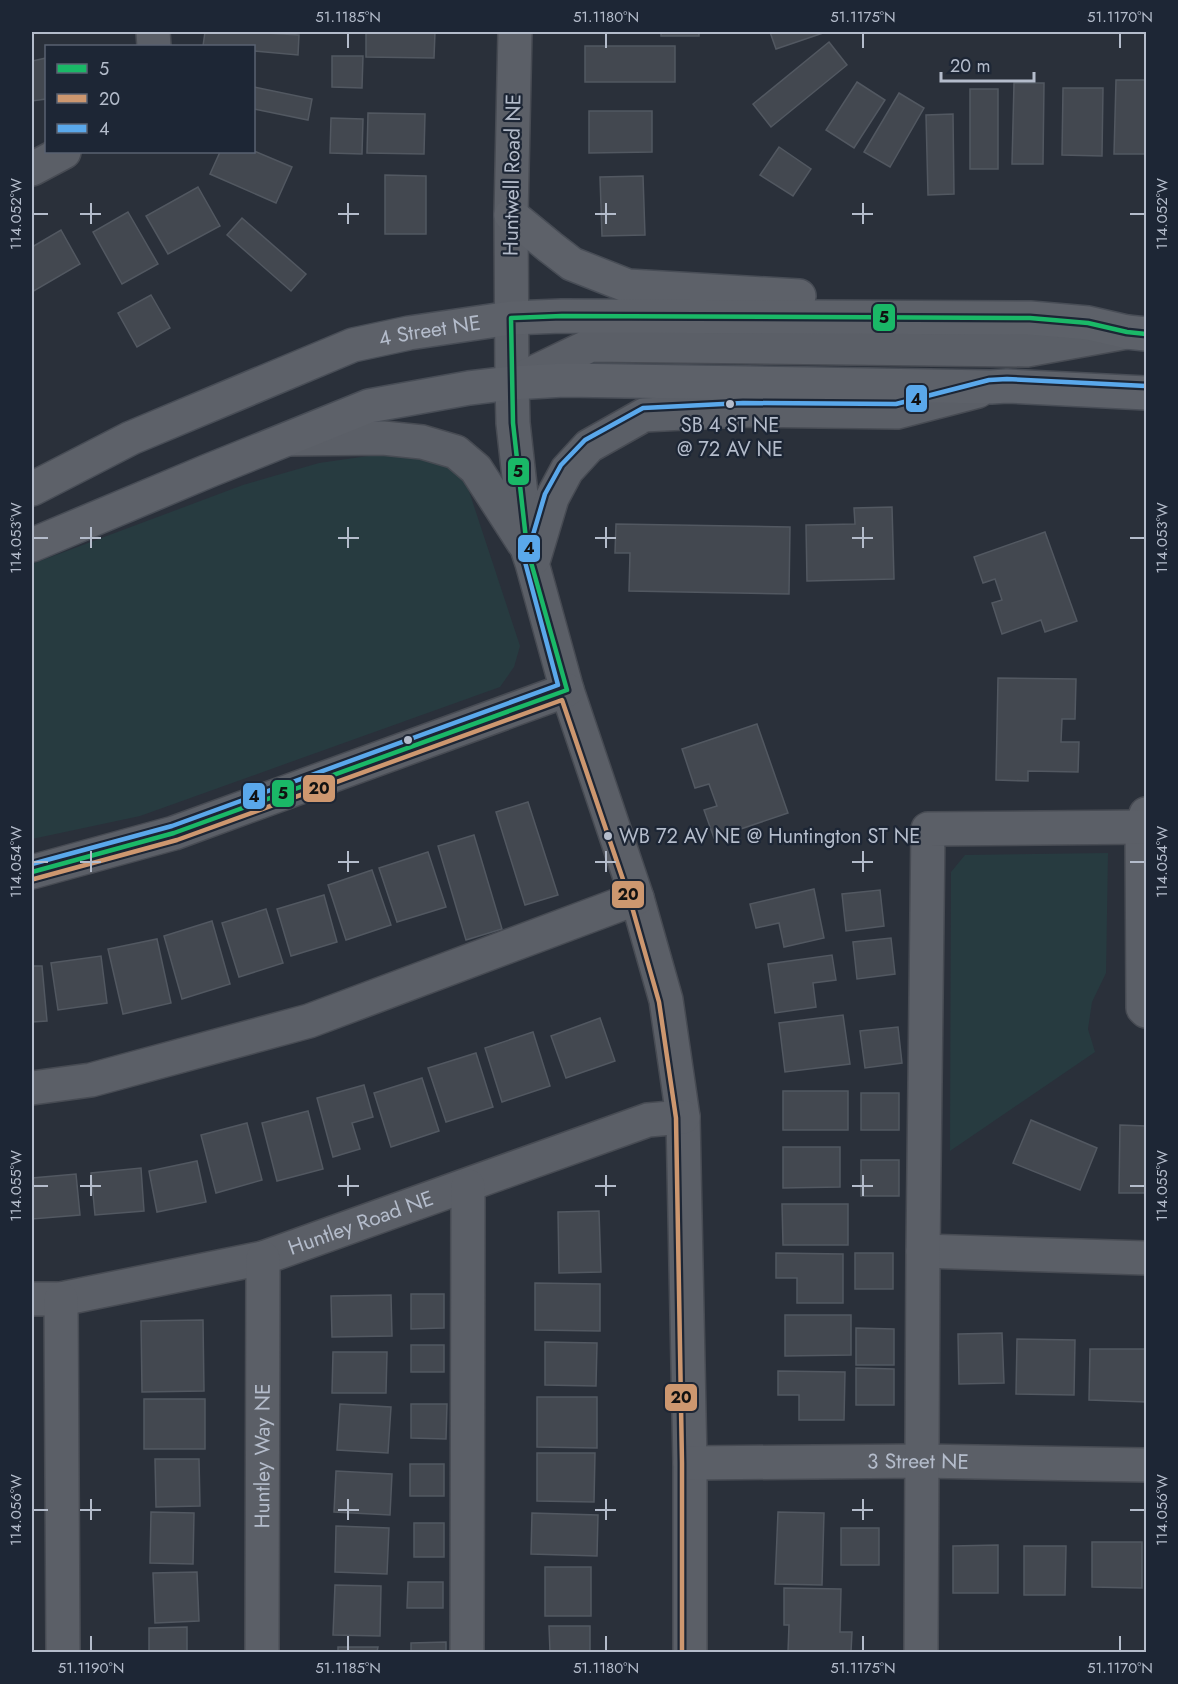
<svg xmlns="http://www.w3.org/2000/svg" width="1178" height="1684" viewBox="0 0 1178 1684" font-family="Jost,sans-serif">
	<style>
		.green { fill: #273b40 }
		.building { fill: #434850; stroke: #525861; stroke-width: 1.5 }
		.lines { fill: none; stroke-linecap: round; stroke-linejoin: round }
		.minor-casing { stroke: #474b53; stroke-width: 36 }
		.major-casing { stroke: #484d56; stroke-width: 36 }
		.minor { stroke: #5b5f67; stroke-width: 33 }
		.major { stroke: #5d6169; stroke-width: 33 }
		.bus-1-casing { stroke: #1d2635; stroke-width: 9 }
		.bus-2-casing { stroke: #1d2635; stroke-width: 9 }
		.bus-3-casing { stroke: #1d2635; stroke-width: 9 }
		.bus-1 { stroke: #1ab867; stroke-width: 4.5 }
		.bus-2 { stroke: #cd976f; stroke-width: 4.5 }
		.bus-3 { stroke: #5aa8eb; stroke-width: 4.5 }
		.ticks { fill: none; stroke: #b4bccb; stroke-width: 2 }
		.bus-dot { fill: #b4bccb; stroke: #1d2635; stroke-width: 2 }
		.labels { text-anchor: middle; stroke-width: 4.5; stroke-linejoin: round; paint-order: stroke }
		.bus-label { font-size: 20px; fill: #b4bccb; stroke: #1d2635 }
		.street-label { font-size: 21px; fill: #b4bccb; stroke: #1d2635 }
		.line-badge { stroke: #1d2635; stroke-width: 2 }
		.pale-badge-label { font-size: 16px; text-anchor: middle; font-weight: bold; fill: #111 }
		.neatline { fill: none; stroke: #b4bccb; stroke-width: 2 }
		.ticks-label { font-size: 15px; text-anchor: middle; fill: #b4bccb }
	</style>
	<rect width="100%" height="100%" fill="#2a303a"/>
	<g class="green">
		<path d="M405 454 430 459 450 468 467 485 520 646 514 667 500 687 140 816 32 839V564L243 485 319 463 375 455Z"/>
		<path d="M1108 853 1106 973 1092 1002 1088 1029 1095 1052 950 1151 951 872 965 855Z"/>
	</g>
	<g class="building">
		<path d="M205 32H251L299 35 298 55 254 51V46H203Z"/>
		<path d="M366 32H435L434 58 366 57Z"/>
		<rect x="661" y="32" width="38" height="4"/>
		<path d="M770 32H826L776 49Z"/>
		<path d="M829 42 847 65 771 127 753 104Z"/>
		<rect x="585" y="46" width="90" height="36"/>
		<path d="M332 56H363L362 88 332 87Z"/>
		<path d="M46 58V99L32 101V61Z"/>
		<path d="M1116 80H1146V154H1114Z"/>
		<path d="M857 82 885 100 854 148 826 130Z"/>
		<path d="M1014 83H1044L1043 164H1012Z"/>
		<path d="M254 87 312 99 308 120 254 109Z"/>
		<path d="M1063 88H1103L1102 156 1062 155Z"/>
		<rect x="970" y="89" width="28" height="80"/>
		<path d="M899 93 924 108 890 167 864 152Z"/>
		<path d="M589 111H652V152L589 153Z"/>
		<path d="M368 113 425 114 424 154 367 153Z"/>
		<path d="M953 114 954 194 928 195 926 115Z"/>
		<path d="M331 118 363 119 362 154 330 153Z"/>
		<path d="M779 147 811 169 793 196 760 175Z"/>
		<path d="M254 151 292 167 276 203 210 174 220 152Z"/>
		<path d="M385 175 426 176V234H385Z"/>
		<path d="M643 176 645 235 602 236 600 177Z"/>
		<path d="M198 187 220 226 168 254 146 216Z"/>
		<path d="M128 212 158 264 122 284 93 232Z"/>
		<path d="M242 218 306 274 291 291 227 235Z"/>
		<path d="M61 230 80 264 32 292V247Z"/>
		<path d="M151 295 170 328 137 347 118 313Z"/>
		<path d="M892 507 894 579 807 581 806 525 855 524 854 508Z"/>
		<path d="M616 524 790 527 789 594 629 591 630 553H615Z"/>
		<path d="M1045 532 1077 621 1045 632 1041 620 1002 634 992 603 1002 600 995 579 983 583 974 557Z"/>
		<path d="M998 678 1076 679 1075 719H1062L1061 742H1079L1078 772 1028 771V781L996 780Z"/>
		<path d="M757 724 788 813 714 838 704 810 717 806 709 784 695 788 682 749Z"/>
		<path d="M528 802 558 895 525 905 496 812Z"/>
		<path d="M474 835 502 929 466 940 438 846Z"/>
		<path d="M428 852 446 907 397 922 379 868Z"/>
		<path d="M372 870 391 925 346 940 328 885Z"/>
		<path d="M814 889 824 938 784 947 779 923 756 928 750 904Z"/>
		<path d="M880 890 884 926 846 931 842 894Z"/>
		<path d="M324 895 337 942 291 956 277 909Z"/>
		<path d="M266 909 283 963 239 977 222 923Z"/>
		<path d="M212 921 230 984 182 999 164 936Z"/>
		<path d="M891 938 895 974 857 979 853 942Z"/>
		<path d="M157 939 171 1003 123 1014 108 949Z"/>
		<path d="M832 955 836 980 813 983 816 1007 775 1013 768 964Z"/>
		<path d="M101 956 107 1003 58 1010 51 963Z"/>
		<path d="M32 966H42L47 1021 32 1022Z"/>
		<path d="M843 1015 850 1064 785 1072 779 1023Z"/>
		<path d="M600 1018 615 1061 566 1078 551 1036Z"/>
		<path d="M898 1027 902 1063 865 1068 860 1031Z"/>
		<path d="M533 1032 550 1086 502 1102 485 1048Z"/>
		<path d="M476 1053 493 1107 446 1122 428 1068Z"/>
		<path d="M422 1078 439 1131 391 1147 374 1093Z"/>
		<path d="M364 1085 373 1117 352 1123 360 1149 333 1157 317 1098Z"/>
		<rect x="783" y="1091" width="65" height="39"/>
		<rect x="861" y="1093" width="38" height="37"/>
		<path d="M308 1111 323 1169 277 1181 262 1123Z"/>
		<path d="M1031 1120 1097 1148 1080 1190 1013 1163Z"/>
		<path d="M247 1123 262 1180 216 1193 201 1135Z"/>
		<path d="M1120 1125 1146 1126V1193H1119Z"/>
		<path d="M783 1147H840V1187L783 1188Z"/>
		<rect x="861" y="1160" width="38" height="36"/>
		<path d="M197 1161 206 1202 157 1212 149 1171Z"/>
		<path d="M141 1168 144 1211 95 1215 91 1173Z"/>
		<path d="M76 1174 80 1215 32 1219V1178Z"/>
		<path d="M782 1204H848V1245H783Z"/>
		<path d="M599 1211 601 1272 559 1273 558 1212Z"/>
		<path d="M776 1253 843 1254V1303H797V1278H776Z"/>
		<rect x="855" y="1253" width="38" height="36"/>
		<path d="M535 1283 600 1284V1331L535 1330Z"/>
		<path d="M411 1294H444V1328L411 1329Z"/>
		<path d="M391 1295 392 1336 332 1337 331 1296Z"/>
		<path d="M785 1315H851V1355L785 1356Z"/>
		<path d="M203 1320 204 1391 142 1392 141 1321Z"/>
		<path d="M856 1328 894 1329V1365H856Z"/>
		<path d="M1002 1333 1004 1383 959 1384 958 1334Z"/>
		<path d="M1017 1339 1075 1340 1074 1395 1016 1394Z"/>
		<path d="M545 1342 597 1343 596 1386 545 1385Z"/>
		<rect x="411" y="1345" width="33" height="27"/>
		<path d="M1090 1349H1146V1402L1089 1400Z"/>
		<path d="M333 1352H387L386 1393H332Z"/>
		<path d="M856 1368 894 1369V1405H856Z"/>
		<path d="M778 1371 845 1372 844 1420H799V1395H778Z"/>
		<path d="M537 1397H597V1448L537 1447Z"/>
		<rect x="144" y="1399" width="61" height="50"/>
		<path d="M340 1404 391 1407 388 1453 337 1450Z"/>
		<path d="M411 1404H447L446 1439 411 1438Z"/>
		<path d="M537 1453H595L594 1502 537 1501Z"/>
		<path d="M155 1459H199L200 1506 156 1507Z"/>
		<rect x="410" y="1464" width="34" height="32"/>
		<path d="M336 1471 392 1474 390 1515 334 1512Z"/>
		<path d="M151 1512 194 1513 193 1564 150 1563Z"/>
		<path d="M778 1512 824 1513 822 1585 775 1584Z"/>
		<path d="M532 1513 598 1515 597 1556 531 1554Z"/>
		<rect x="414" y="1523" width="30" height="34"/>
		<path d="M336 1526 389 1528 387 1574 335 1572Z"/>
		<rect x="841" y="1528" width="38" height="37"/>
		<path d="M1092 1542H1142V1588L1092 1587Z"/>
		<path d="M998 1545V1593H953V1546Z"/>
		<path d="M1024 1546H1066L1065 1595H1024Z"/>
		<rect x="545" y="1567" width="46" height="49"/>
		<path d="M197 1572 199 1621 155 1623 153 1573Z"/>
		<path d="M408 1582H443V1608H407Z"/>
		<path d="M335 1585 381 1586 380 1636 333 1635Z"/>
		<path d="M784 1588 841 1589 840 1632H852L851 1652H788L789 1625H784Z"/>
		<path d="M549 1626H590V1652H550Z"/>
		<path d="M187 1627V1652H149V1628Z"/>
		<path d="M446 1642V1652H411V1643Z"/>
		<path d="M338 1647H378L377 1652H338Z"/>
	</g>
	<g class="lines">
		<g class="minor-casing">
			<g id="minor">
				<path d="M153 32 154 46"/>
				<path d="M515 32 511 215 512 383 513 423 527 548 532 563 567 690 637 898 666 1000 683 1117 690 1463V1652"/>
				<path d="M32 169 64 152"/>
				<path d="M512 383 591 345 1027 350 1127 332"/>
				<path d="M289 439 383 438 422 442 456 452 476 469 523 542"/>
				<path d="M534 558 552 498 567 470 589 446 644 415 743 410 897 412 978 391"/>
				<path d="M1146 814 1142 828 1143 1008 1146 1011"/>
				<path d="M32 872 174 833 567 690"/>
				<path d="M32 1088 91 1080 309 1021 637 898"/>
				<path d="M923 1251 1146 1258"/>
				<path id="s1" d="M32 1299H61L263 1258 648 1120 683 1117"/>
				<path d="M61 1299 63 1652"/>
				<path id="s2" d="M690 1463 921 1461 1146 1465"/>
				<path id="s3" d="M262 1652 263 1258"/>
				<path d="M467 1652 468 1186"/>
				<path d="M921 1652 923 1251 928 829 1146 827"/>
			</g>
		</g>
		<g class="major-casing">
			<g id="major">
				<path d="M511 215 550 247 572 264 628 286 799 296"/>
				<path id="s4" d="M32 489 131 438 353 345 409 333 511 318 562 316 1030 318 1088 323 1127 332 1146 334"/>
				<path d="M32 545 208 471 369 406 469 388 512 383 564 380 991 387 1007 386 1146 393"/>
			</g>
		</g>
		<use href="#minor" class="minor"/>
		<use href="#major" class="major"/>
		<g class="bus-1-casing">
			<path id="bus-1" d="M32 872 174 833 567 690 527 548 513 423 511 318 562 316 1030 318 1088 323 1127 332 1146 334"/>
		</g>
		<g class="bus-2-casing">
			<path id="bus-2" d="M34 879 177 840 562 700 630 900 659 1002 676 1118 682 1463V1652"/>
		</g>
		<g class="bus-3-casing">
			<path id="bus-3" d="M32 864 172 826 558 685 525 562 545 494 561 465 585 440 643 408 743 403 896 404 989 380 1007 379 1146 386"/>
		</g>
		<use href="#bus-1" class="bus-1"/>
		<use href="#bus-2" class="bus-2"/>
		<use href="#bus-3" class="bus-3"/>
	</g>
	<path class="ticks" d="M348 33V48M606 33V48M863 33V48M1120 33V48M91 203V224M348 203V224M606 203V224M863 203V224M33 214H48M80 214H101M338 214H359M595 214H616M852 214H873M1130 214H1145M91 527V548M348 527V548M606 527V548M863 527V548M33 538H48M80 538H101M338 538H359M595 538H616M852 538H873M1130 538H1145M91 851V872M348 851V872M606 851V872M863 851V872M33 862H48M80 862H101M338 862H359M595 862H616M852 862H873M1130 862H1145M91 1175V1196M348 1175V1196M606 1175V1196M863 1175V1196M33 1186H48M80 1186H101M338 1186H359M595 1186H616M852 1186H873M1130 1186H1145M91 1499V1520M348 1499V1520M606 1499V1520M863 1499V1520M33 1510H48M80 1510H101M338 1510H359M595 1510H616M852 1510H873M1130 1510H1145M91 1636V1651M348 1636V1651M606 1636V1651M863 1636V1651M1120 1636V1651"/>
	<g class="bus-dot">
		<circle cx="730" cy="404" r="5"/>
		<circle cx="408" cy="740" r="5"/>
		<circle cx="608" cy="836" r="5"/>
	</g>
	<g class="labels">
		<g class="bus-label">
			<text x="730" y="432">SB 4 ST NE<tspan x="730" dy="24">@ 72 AV NE</tspan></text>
			<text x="619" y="843" text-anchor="start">WB 72 AV NE @ Huntington ST NE</text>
		</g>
		<g class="street-label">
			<text transform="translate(512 175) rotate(-89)" y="7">Huntwell Road NE</text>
			<text dy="7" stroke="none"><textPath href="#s4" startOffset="430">4 Street NE</textPath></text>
			<text dy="7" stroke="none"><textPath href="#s1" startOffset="339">Huntley Road NE</textPath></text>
			<text dy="7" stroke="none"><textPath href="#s3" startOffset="196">Huntley Way NE</textPath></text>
			<text dy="7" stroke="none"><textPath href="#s2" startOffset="228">3 Street NE</textPath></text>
		</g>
	</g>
	<g class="line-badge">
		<rect x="872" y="303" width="24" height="29" rx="6" fill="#1ab867"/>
		<rect x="905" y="384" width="23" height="29" rx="6" fill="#5aa8eb"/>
		<rect x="507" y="457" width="23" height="29" rx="6" fill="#1ab867"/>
		<rect x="517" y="534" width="24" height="29" rx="6" fill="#5aa8eb"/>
		<rect x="302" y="774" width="34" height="29" rx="6" fill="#cd976f"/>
		<rect x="271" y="779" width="24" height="29" rx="6" fill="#1ab867"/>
		<rect x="242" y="782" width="24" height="28" rx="6" fill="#5aa8eb"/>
		<rect x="611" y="880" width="34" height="29" rx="6" fill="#cd976f"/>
		<rect x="664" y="1383" width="34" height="29" rx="6" fill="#cd976f"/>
	</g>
	<g class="pale-badge-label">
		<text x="884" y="323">5</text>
		<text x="916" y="405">4</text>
		<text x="518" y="477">5</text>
		<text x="529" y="554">4</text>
		<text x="319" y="794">20</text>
		<text x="283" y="799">5</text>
		<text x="254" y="802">4</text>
		<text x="628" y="900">20</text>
		<text x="681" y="1403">20</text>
	</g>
	<rect width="1178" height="1684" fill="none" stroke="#1d2635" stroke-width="66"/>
	<rect x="45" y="45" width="210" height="108" fill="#1d2635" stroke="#596271" stroke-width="1.5"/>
	<rect x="57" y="64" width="30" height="9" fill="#1ab867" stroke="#596271" stroke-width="1.5"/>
	<text x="99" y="75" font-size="18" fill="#b4bccb">5</text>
	<rect x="57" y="94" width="30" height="9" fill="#cd976f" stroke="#596271" stroke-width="1.5"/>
	<text x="99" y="105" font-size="18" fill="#b4bccb">20</text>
	<rect x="57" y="124" width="30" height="9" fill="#5aa8eb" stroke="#596271" stroke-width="1.5"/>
	<text x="99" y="135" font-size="18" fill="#b4bccb">4</text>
	<path d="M941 72v9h93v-9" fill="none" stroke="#b4bccb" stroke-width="3"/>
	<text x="950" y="72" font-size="18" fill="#b4bccb" stroke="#1d2635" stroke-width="4.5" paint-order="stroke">20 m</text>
	<rect x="33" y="33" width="1112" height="1618" class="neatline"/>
	<g class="ticks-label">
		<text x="348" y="22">51.1185°N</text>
		<text x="606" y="22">51.1180°N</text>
		<text x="863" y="22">51.1175°N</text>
		<text x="1120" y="22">51.1170°N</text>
		<text transform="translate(1162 214) rotate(-90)" y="5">114.052°W</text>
		<text transform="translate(16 214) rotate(-90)" y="5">114.052°W</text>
		<text transform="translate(1162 538) rotate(-90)" y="5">114.053°W</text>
		<text transform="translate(16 538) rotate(-90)" y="5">114.053°W</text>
		<text transform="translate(1162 862) rotate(-90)" y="5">114.054°W</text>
		<text transform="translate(16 862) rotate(-90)" y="5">114.054°W</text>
		<text transform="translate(1162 1186) rotate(-90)" y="5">114.055°W</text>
		<text transform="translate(16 1186) rotate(-90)" y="5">114.055°W</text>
		<text transform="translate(1162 1510) rotate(-90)" y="5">114.056°W</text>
		<text transform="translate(16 1510) rotate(-90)" y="5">114.056°W</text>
		<text x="91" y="1673">51.1190°N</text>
		<text x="348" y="1673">51.1185°N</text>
		<text x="606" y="1673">51.1180°N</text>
		<text x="863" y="1673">51.1175°N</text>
		<text x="1120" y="1673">51.1170°N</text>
	</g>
</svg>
